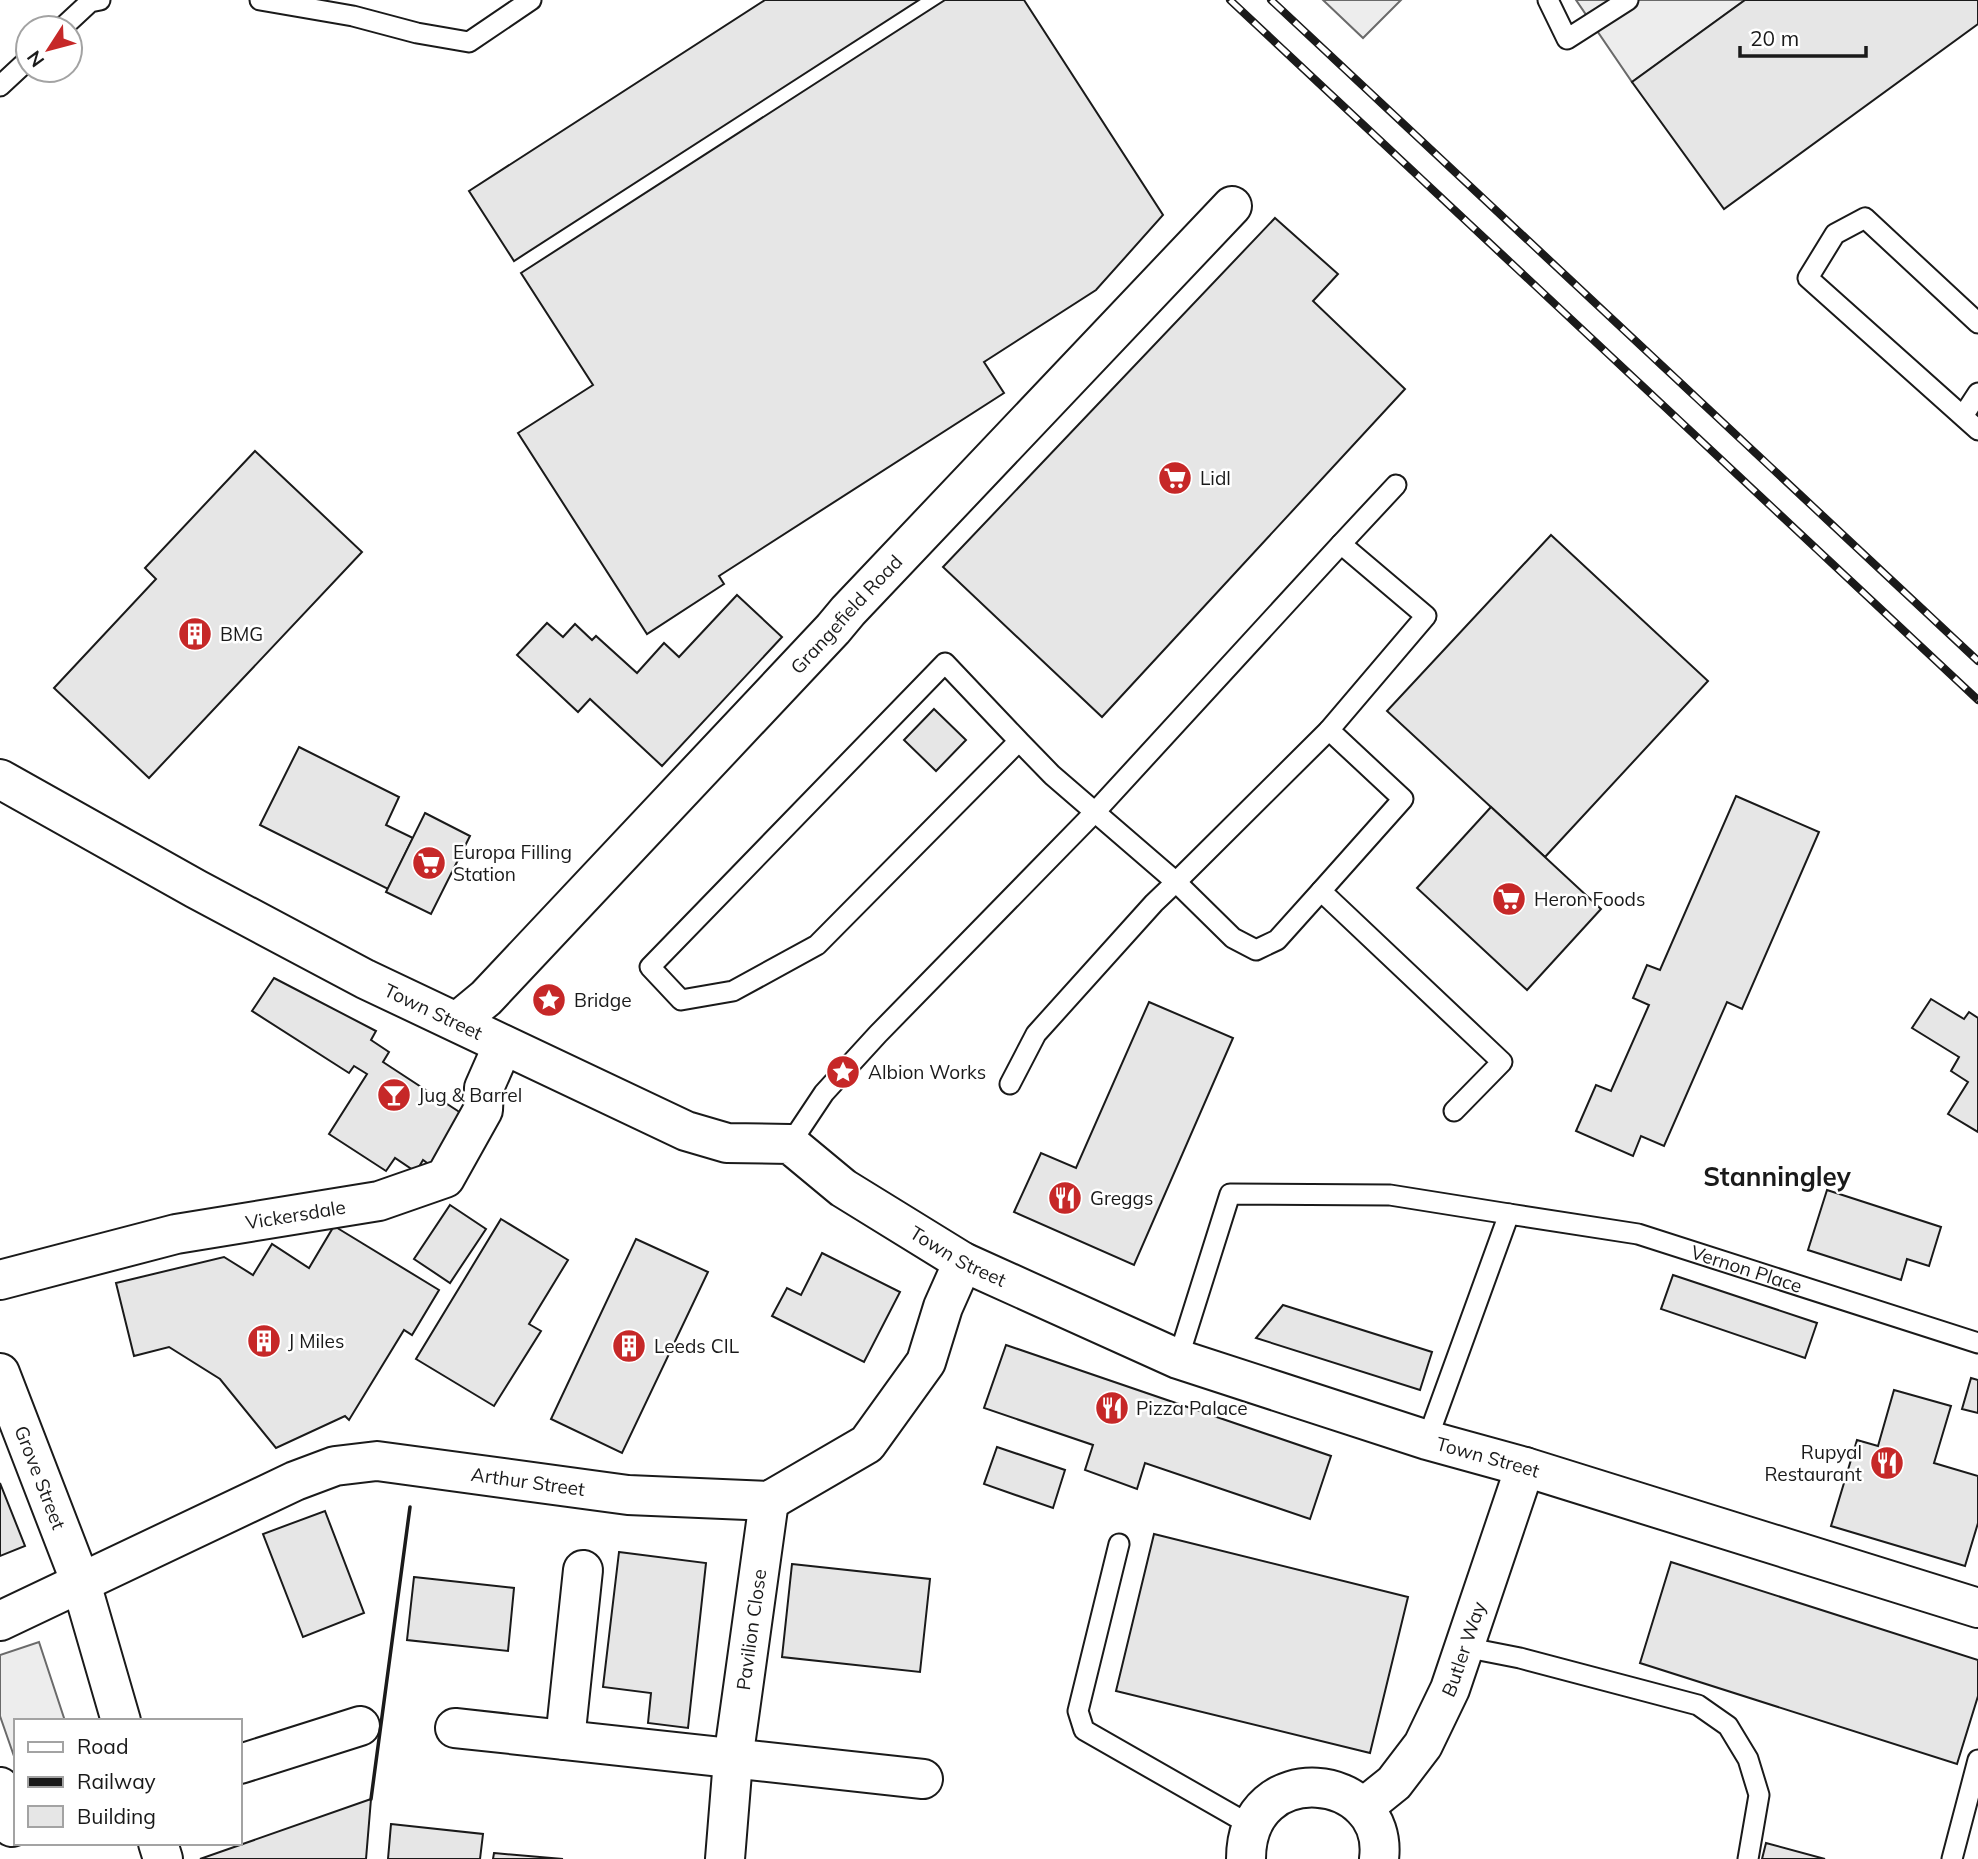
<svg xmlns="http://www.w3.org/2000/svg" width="1978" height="1859" viewBox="0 0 1978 1859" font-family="Mulish,sans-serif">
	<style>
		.built { fill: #ededed; stroke: #6a6a6a; stroke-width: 2 }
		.building { fill: #e6e6e6; stroke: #1a1a1a; stroke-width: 2 }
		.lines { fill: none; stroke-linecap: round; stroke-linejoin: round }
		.lane-casing { stroke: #1a1a1a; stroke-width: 23 }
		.street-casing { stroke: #1a1a1a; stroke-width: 42 }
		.secondary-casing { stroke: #1a1a1a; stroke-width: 42 }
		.lane { stroke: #fff; stroke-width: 19 }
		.street { stroke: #fff; stroke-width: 38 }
		.secondary { stroke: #fff; stroke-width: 38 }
		.rail-casing { stroke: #1a1a1a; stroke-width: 8 }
		.rail { stroke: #fff; stroke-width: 5; stroke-dasharray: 16; stroke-linecap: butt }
		.wall { stroke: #1a1a1a; stroke-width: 3.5 }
		.labels { text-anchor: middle; stroke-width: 5; stroke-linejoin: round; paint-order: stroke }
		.poi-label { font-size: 19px; fill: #1a1a1a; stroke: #fff; text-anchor: start }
		.street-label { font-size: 19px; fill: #1a1a1a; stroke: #fff }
		.district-label { font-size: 26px; font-weight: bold; fill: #1a1a1a; stroke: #fff }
	</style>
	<rect width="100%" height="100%" fill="#fff"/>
	<g class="built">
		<path d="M1323 0H1401L1363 38Z"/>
		<path d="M1576 0H1745L1632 82Z"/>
		<path d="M39 1642 65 1721H16V1762L0 1716V1655Z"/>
	</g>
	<g class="building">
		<path d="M765 0H919L514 261 469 191Z"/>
		<path d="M945 0H1024L1163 215 1096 290 984 362 1004 393 719 576 724 584 647 634 518 433 593 385 521 273Z"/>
		<path d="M1745 0H1978V24L1724 209 1632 82Z"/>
		<path d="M1275 218 1338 274 1313 301 1405 389 1102 717 943 567Z"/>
		<path d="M255 451 362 552 149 778 54 688 156 579 145 568Z"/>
		<path d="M1551 535 1708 681 1545 857 1387 711Z"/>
		<path d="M737 595 782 637 662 766 590 699 578 712 517 655 547 623 563 637 575 624 592 640 596 636 637 673 664 643 679 657Z"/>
		<path d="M934 709 966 740 936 771 904 740Z"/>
		<path d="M299 747 399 797 386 825 413 838 388 889 260 825Z"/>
		<path d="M1736 796 1819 832 1742 1009 1727 1002 1664 1146 1641 1136 1633 1156 1576 1131 1596 1085 1611 1091 1649 1005 1633 998 1647 965 1660 970Z"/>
		<path d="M1491 807 1601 909 1527 990 1417 888Z"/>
		<path d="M425 813 470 836 431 914 386 892Z"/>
		<path d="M274 978 376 1031 371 1040 389 1052 383 1062 467 1117 434 1168 423 1160 416 1172 395 1158 386 1171 329 1134 367 1074 354 1066 349 1073 252 1011Z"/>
		<path d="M1931 999 1964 1019 1969 1012 1978 1018V1132L1948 1114 1968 1082 1951 1071 1959 1057 1912 1028Z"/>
		<path d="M1149 1002 1233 1038 1134 1265 1014 1212 1041 1153 1076 1168Z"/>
		<path d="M1827 1190 1941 1227 1929 1266 1907 1259 1901 1280 1808 1250Z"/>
		<path d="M450 1205 486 1229 450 1283 414 1259Z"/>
		<path d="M501 1219 568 1260 529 1324 541 1331 494 1406 416 1359Z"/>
		<path d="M334 1226 439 1290 412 1335 404 1330 349 1420 345 1416 276 1448 220 1379 169 1347 134 1356 116 1283 224 1257 253 1275 272 1244 309 1268Z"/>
		<path d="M636 1239 708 1272 622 1453 551 1419Z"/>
		<path d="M822 1253 900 1292 864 1362 772 1316 787 1288 801 1295Z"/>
		<path d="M1673 1275 1817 1323 1805 1358 1661 1309Z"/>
		<path d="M1283 1305 1432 1352 1420 1390 1256 1338Z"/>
		<path d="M1006 1345 1331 1456 1310 1519 1145 1463 1137 1489 1085 1470 1093 1445 984 1408Z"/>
		<path d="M1971 1378 1978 1380V1413L1962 1409Z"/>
		<path d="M1894 1390 1951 1406 1934 1463 1978 1476V1523L1965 1566 1831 1526 1857 1440 1878 1446Z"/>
		<path d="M997 1447 1065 1470 1053 1508 984 1484Z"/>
		<path d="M0 1483 25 1546 0 1556Z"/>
		<path d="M325 1511 364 1613 303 1637 263 1534Z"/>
		<path d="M1154 1534 1408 1597 1370 1753 1116 1691Z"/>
		<path d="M619 1552 706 1563 688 1728 648 1723 651 1693 603 1687Z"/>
		<path d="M1671 1562 1978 1660V1696L1957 1764 1640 1663Z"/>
		<path d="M792 1564 930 1579 920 1672 782 1657Z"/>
		<path d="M414 1577 514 1588 508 1651 407 1640Z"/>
		<path d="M371 1799 366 1859H200Z"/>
		<path d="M391 1824 483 1834 480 1859H388Z"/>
		<path d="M1766 1843 1825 1859H1762Z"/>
		<path d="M494 1853 563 1859H493Z"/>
	</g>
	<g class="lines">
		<g class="lane-casing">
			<g id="lane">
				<path d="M260 0 353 16 417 33 469 42 531 0"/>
				<path d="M1548 0 1567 39 1628 0"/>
				<path d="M62 28 90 2 100 0"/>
				<path d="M0 86 28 60"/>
				<path d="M1978 323 1865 218 1835 234 1808 278 1978 430"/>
				<path d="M1963 416 1978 393"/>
				<path d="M1341 544 1396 485"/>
				<path d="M1019 741 945 663 650 967 681 1000 733 991 817 945 1019 741 1052 775 1176 882 1329 730"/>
				<path d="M1010 1084 1036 1034 1154 903 1176 882 1233 938 1256 950 1277 940 1321 891"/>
				<path d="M790 1144 824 1093 878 1034 1095 812 1341 544 1426 616 1329 730 1403 799 1321 891 1502 1062 1454 1111"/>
				<path d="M1178 1359 1230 1194 1390 1195 1509 1214"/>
				<path id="s1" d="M1427 1440 1509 1214 1638 1234 1978 1343"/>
				<path d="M1119 1544 1078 1711 1084 1730 1252 1826"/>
				<path d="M1464 1647 1520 1658 1698 1705 1728 1726 1748 1759 1759 1795 1748 1859"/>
				<path d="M1952 1859 1978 1760"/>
			</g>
		</g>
		<g class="street-casing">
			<g id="street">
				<path id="s2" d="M457 1022 486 998 833 629 848 611 1232 206"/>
				<path id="s3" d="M0 1280 176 1234 379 1201 445 1178 483 1110 484 1088 503 1045"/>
				<path id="s4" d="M0 1373 81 1583 121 1721"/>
				<path id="s5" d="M0 1621 295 1481 335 1466 377 1461 628 1495 769 1501 867 1444 926 1362 943 1307 963 1262"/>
				<path d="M455 1728 923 1779"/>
				<path d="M565 1740 583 1570"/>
				<path d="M240 1764 360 1726"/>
				<path d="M0 1787 12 1827"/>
				<path id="s6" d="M1363 1808 1394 1783 1423 1745 1450 1689 1525 1467"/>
				<path d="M158 1843 163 1859"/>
				<path id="s7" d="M725 1859 733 1760 769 1501"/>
				<path d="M1246 1859C1246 1756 1390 1772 1379 1859"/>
			</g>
		</g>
		<g class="secondary-casing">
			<g id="secondary">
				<path id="s8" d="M0 779 196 889 365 979 686 1131 727 1143 790 1144 843 1188 963 1262 1178 1359 1427 1440 1525 1467 1978 1608"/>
			</g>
		</g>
		<use href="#lane" class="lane"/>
		<use href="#street" class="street"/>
		<use href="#secondary" class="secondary"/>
		<g class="rail-casing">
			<g id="rail">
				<path d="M1230 0 1978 700"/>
				<path d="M1271 0 1978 661"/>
			</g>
		</g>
		<use href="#rail" class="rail"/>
		<path class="wall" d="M371 1799 410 1507"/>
	</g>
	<defs>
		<g id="supermarket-disc" transform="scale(1.75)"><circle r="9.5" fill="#c62828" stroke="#fff"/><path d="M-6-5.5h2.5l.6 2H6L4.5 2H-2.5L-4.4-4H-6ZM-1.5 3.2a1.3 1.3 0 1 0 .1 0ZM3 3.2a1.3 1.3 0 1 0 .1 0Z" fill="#fff"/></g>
		<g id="building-disc" transform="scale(1.75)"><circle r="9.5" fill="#c62828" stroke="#fff"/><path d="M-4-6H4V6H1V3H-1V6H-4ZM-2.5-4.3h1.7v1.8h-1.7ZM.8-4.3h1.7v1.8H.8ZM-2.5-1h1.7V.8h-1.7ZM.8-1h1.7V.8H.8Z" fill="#fff"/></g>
		<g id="sight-disc" transform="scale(1.75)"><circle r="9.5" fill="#c62828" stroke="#fff"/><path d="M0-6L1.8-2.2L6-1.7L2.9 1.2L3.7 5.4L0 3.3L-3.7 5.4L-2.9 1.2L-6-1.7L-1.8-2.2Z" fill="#fff"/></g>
		<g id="bar-disc" transform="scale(1.75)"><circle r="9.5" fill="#c62828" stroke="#fff"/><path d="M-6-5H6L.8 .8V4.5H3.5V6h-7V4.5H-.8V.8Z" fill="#fff"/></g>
		<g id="restaurant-disc" transform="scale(1.75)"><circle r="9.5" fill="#c62828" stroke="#fff"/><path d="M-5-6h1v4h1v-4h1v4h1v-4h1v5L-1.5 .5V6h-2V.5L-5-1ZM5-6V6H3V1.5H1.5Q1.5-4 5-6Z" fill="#fff"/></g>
	</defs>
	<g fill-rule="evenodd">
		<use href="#supermarket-disc" x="1175" y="478"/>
		<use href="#building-disc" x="195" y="634"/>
		<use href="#supermarket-disc" x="429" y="863"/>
		<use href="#supermarket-disc" x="1509" y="899"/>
		<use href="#sight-disc" x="549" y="1000"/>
		<use href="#sight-disc" x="843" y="1072"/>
		<use href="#bar-disc" x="394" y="1095"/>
		<use href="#restaurant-disc" x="1065" y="1198"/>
		<use href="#building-disc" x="264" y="1341"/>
		<use href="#building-disc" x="629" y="1346"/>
		<use href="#restaurant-disc" x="1112" y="1408"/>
		<use href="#restaurant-disc" x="1887" y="1463"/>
	</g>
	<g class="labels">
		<g class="poi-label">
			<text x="1200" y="485">Lidl</text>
			<text x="220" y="641">BMG</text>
			<text x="453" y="859">Europa Filling<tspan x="453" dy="22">Station</tspan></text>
			<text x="1534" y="906">Heron Foods</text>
			<text x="574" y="1007">Bridge</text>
			<text x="868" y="1079">Albion Works</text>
			<text x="418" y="1102">Jug &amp; Barrel</text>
			<text x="1090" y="1205">Greggs</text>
			<text x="288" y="1348">J Miles</text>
			<text x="654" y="1353">Leeds CIL</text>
			<text x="1136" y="1415">Pizza Palace</text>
			<text x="1862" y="1459" text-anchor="end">Rupyal<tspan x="1862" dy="22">Restaurant</tspan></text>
		</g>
		<g class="street-label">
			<text dy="7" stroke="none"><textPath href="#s2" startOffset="564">Grangefield Road</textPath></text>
			<text dy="7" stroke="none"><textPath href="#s8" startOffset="492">Town Street</textPath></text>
			<text dy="7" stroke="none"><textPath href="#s3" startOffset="303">Vickersdale</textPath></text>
			<text dy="7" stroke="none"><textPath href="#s8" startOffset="1080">Town Street</textPath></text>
			<text dy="7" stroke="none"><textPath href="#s1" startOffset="485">Vernon Place</textPath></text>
			<text dy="7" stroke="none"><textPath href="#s8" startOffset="1648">Town Street</textPath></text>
			<text dy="7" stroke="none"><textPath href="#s4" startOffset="112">Grove Street</textPath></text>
			<text dy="7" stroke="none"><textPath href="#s5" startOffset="564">Arthur Street</textPath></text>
			<text dy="7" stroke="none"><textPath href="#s7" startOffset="231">Pavilion Close</textPath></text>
			<text dy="7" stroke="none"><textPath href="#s6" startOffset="192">Butler Way</textPath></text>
		</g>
		<g class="district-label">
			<text x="1777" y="1186">Stanningley</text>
		</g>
	</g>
	<rect x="14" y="1719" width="228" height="126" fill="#ffffff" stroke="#a3a3a3" stroke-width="2"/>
	<rect x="28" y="1742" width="35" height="10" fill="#ffffff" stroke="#a3a3a3" stroke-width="2"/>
	<text x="77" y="1754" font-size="21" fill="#1a1a1a">Road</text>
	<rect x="28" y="1777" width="35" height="10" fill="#1a1a1a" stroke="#a3a3a3" stroke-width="2"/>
	<text x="77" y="1789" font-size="21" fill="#1a1a1a">Railway</text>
	<rect x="28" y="1806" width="35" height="21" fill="#e6e6e6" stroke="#a3a3a3" stroke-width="2"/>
	<text x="77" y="1824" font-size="21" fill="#1a1a1a">Building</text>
	<g transform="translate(49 49) rotate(234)"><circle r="33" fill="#ffffff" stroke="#a3a3a3" stroke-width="2"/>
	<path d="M0-5L12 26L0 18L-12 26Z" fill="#c62828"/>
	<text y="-10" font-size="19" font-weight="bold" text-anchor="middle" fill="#1a1a1a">N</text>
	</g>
	<path d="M1740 46v10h126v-10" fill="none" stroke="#1a1a1a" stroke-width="3.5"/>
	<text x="1750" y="46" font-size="21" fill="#1a1a1a" stroke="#ffffff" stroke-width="5" paint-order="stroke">20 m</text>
</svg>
